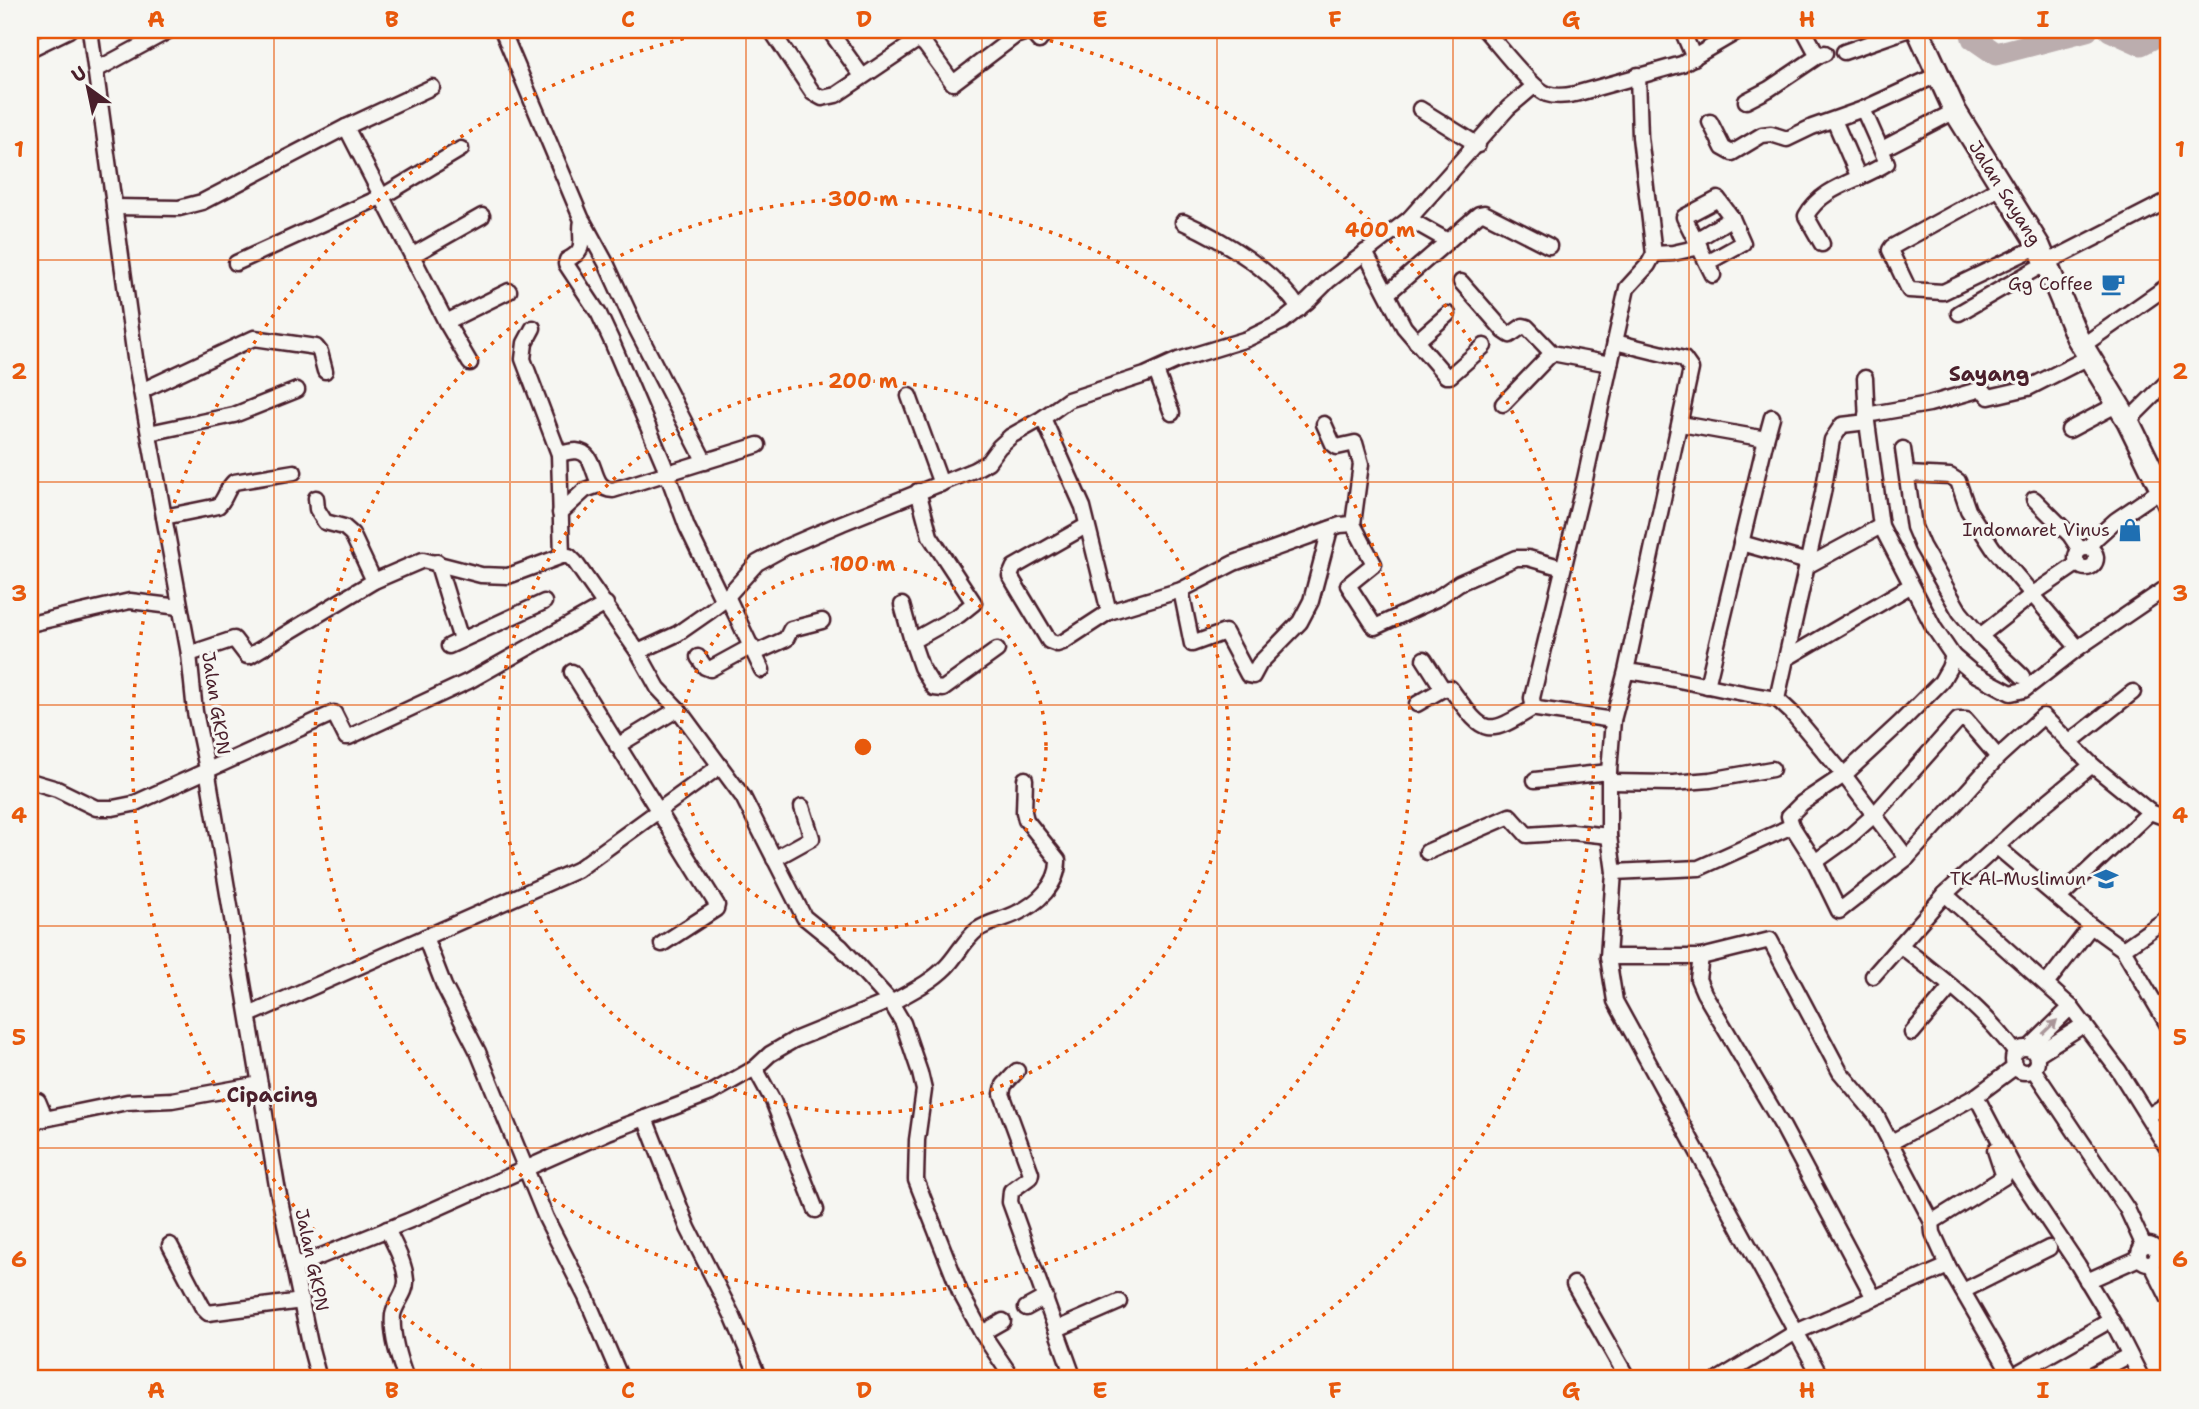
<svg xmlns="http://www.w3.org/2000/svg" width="2199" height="1409" viewBox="0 0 2199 1409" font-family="'Shantell Sans',sans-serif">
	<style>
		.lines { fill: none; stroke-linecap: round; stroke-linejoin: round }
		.river { stroke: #bbadae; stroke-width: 23 }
		.minor-casing { stroke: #4a1f2b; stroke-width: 19 }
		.secondary-casing { stroke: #4a1f2b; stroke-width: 26 }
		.minor { stroke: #f6f6f2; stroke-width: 14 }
		.secondary { stroke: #f6f6f2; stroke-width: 21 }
		.oneway { fill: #a99598 }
		.grid { fill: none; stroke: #e8590c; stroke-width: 2; stroke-opacity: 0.55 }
		.ring { fill: none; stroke: #e8590c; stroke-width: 3.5; stroke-dasharray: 3.5 7 }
		.labels { text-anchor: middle; stroke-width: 6; stroke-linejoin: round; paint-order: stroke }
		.street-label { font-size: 18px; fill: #4a1f2b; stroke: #f6f6f2 }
		.poi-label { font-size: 18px; fill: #4a1f2b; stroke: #f6f6f2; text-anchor: end }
		.quarter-label { font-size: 21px; font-weight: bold; fill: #4a1f2b; stroke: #f6f6f2 }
		.centre { fill: #e8590c; stroke: #f6f6f2; stroke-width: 3.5 }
		.ring-label { font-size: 21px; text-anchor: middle; font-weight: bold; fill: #e8590c; stroke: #f6f6f2; stroke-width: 6; stroke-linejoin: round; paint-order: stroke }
		.neatline { fill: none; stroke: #e8590c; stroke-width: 2.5 }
		.grid-label { font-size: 23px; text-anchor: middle; font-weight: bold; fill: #e8590c }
	</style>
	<rect width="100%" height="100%" fill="#f6f6f2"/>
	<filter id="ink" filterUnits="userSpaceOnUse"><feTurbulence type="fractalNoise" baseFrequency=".0143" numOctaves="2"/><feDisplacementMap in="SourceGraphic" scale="14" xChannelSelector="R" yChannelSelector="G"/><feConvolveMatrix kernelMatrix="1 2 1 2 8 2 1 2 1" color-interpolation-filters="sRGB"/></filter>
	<g filter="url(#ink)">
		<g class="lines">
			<g class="river">
				<path d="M1971 30 1973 38 1996 54 2087 30"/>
				<path d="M2110 30 2141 44 2168 30"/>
			</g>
			<g class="minor-casing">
				<g id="minor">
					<path d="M90 30 135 358 189 654 195 712 207 769 277 1186 311 1349 319 1379"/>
					<path d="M502 30 582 220C578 240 589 249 567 260L566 264 599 314 612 342 663 462 687 527 723 601"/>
					<path d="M771 30 813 93 822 98 836 95 916 41 922 42 926 46 953 83 1015 36 1024 33H1032L1039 41 1047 30"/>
					<path d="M829 30 862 76"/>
					<path d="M1485 30C1498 44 1531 88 1547 94 1556 97 1566 96 1575 94L1682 64 1740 30"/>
					<path d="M1682 30 1694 58"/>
					<path d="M1804 30 1818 56 1825 53"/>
					<path d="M30 49 69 30"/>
					<path d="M1844 52 1907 30"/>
					<path d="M96 70 170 30"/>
					<path d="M1746 101 1769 89 1818 56"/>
					<path d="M1420 109 1478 145"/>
					<path d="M1834 120 1859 178"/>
					<path d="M1710 122 1723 148 1732 153 1762 135 1771 134 1787 139 1812 127 1863 109 1937 75"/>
					<path d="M346 127 446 322 509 291"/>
					<path d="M1882 149 1955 111"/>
					<path d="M2003 186 1892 247 1890 250 1909 290 1943 292 2039 246"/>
					<path d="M114 207 179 208 202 202 346 127 432 87"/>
					<path d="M1409 219 1448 241 1479 214 1484 213 1549 246"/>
					<path d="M583 221 606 263 634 324 705 462"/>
					<path d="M1183 222C1223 240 1275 271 1299 309"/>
					<path d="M1696 240 1732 218"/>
					<path d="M1822 244 1806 216C1822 186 1860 181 1887 163L1863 109"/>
					<path d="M1365 252 1404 327 1446 376H1450L1484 346"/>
					<path d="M1654 254 1673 253 1700 247"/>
					<path d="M413 255 482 216"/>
					<path d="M236 263 383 196 461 149"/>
					<path d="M1707 263 1743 243 1732 218 1718 199 1684 217 1713 275"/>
					<path d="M1461 282 1504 331 1510 335 1523 326 1527 327 1552 353 1610 364"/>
					<path d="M1388 293 1448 241"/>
					<path d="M1959 313 2046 263 2169 200"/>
					<path d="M446 322 470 363"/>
					<path d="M533 328 525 343 523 359 559 454 562 556"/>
					<path d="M1416 342 1448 314"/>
					<path d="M1615 342 1627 288 1648 265 1654 254 1640 137 1638 75"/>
					<path d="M2082 346 2169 285"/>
					<path d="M1156 371 1172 413"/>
					<path d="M1865 378 1867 422 1881 526 1934 628 1953 656 1973 673 2011 693 2024 690 2078 648 2169 586"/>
					<path d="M141 391 254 338 316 347 320 352 325 371"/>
					<path d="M909 396 941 484"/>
					<path d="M1503 404 1552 353"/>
					<path d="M1866 415 1929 404 1978 390 1984 391 1989 397 2028 388 2089 357"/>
					<path d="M1043 418 1083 507 1109 612"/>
					<path d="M2128 421 2169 380"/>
					<path d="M1867 422 1842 425 1832 440 1823 493 1777 699 1792 713 1844 775 1907 858"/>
					<path d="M1324 424 1333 444 1337 447 1355 443 1361 464 1353 524 1374 564 1348 585 1375 627 1436 599 1459 583 1516 558H1528L1563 568"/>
					<path d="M1681 424 1766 439 1707 686"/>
					<path d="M2069 430 2118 404"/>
					<path d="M149 433 234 415 297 390"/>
					<path d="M1766 439 1772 417"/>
					<path d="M1903 449 1914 527 1922 546 1960 612 1980 636 2022 676"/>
					<path d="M559 454C564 453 571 451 576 451 600 453 588 489 613 490L758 445"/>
					<path d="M1907 474 1950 476 1958 481 1968 510 1993 548 2078 648"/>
					<path d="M918 491 930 536 974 603 959 615 912 641 921 667 934 688 943 689 997 650"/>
					<path d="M316 498 317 509 325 522 344 527 352 534 374 581"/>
					<path d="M2034 499 2070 535 2080 550"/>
					<path d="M560 513 585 490 599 485"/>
					<path d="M164 517 218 506C226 499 226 489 234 482L294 472"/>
					<path d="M1086 526 1014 567 1010 576 1049 641 1057 644 1063 642 1109 612 1181 590 1234 563 1340 525 1353 524"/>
					<path d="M1741 543 1808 562"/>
					<circle cx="2086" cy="558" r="10"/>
					<path d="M2088 548 2096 538 2116 520 2166 486"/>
					<path d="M437 562 461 640"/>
					<path d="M1807 566 1881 526"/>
					<path d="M1181 590 1192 644 1225 632 1248 675 1253 676 1260 663 1300 622 1311 601 1330 529"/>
					<path d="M727 596 762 670"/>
					<path d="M902 605 912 641"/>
					<path d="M30 624 130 601 179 607"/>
					<path d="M1980 636 2033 594 2077 564"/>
					<path d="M449 646 544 602"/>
					<path d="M638 652 658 688 678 709 743 797 804 917 841 947 890 1001 903 1023 920 1073 924 1090 917 1140 916 1180 960 1292 982 1333 1013 1379"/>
					<path d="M755 653 786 639 791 629 822 621"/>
					<path d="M189 654 234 639 247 656H249L374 581 423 560 481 575 508 576 562 556H569L575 562 638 652 677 634 710 611 723 601 757 563 786 547 842 523 974 470 988 462 999 447 1011 436 1043 418 1068 400 1145 375 1178 360 1247 339 1282 322 1308 301 1328 281 1409 219 1508 108 1534 86"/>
					<path d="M1953 656 1949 668 1941 682 1900 723 1844 775 1802 803 1789 816 1792 826 1815 862 1839 911 1907 858 1998 757 2043 716 2092 765 2150 812 2169 819"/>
					<path d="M698 657 705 667 710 669 752 646"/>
					<path d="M1787 658 1910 586"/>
					<path d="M1626 671 1613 720 1537 709 1533 704 1532 698 1585 479 1615 342 1684 359 1691 369 1626 671C1677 677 1727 692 1777 699"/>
					<path d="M572 672 717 905 716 909 662 944"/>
					<path d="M1443 689 1450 688C1485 735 1484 738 1535 707"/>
					<path d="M1417 704 1443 689 1424 659"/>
					<path d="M1613 720 1609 772V836L1614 872 1608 957 1615 1001 1796 1332 1948 1266 2012 1376"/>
					<path d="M2069 743 2133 692"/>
					<path d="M617 746 678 709"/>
					<path d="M1535 780 1609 772"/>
					<path d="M30 781 57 789 96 808H113L133 804 334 713 346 737H349L469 681 606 604"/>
					<path d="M1610 782 1673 783 1710 780 1772 769"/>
					<path d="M1997 847 2091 926 2123 949 2169 1027"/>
					<path d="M1427 852 1510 816 1527 835 1572 832 1609 836"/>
					<path d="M774 859 812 838 802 807"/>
					<path d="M1815 862 1847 839 1874 815 1958 720H1966L1998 757"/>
					<path d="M1614 872 1699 868 1792 826"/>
					<path d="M1945 894 2071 1007 2119 1071 2169 1151"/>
					<path d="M2059 898 2150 812"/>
					<path d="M425 937 444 986 478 1052 546 1218 586 1297 621 1379"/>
					<path d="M1900 945C1940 977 1985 1010 2015 1052"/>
					<path d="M2123 949 2169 917"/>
					<path d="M1608 957H1701L1770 940 1840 1072 1876 1115 1932 1222 1933 1233 1948 1266"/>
					<path d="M1701 957 1698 979 1704 993 1783 1127 1874 1298"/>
					<path d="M1873 976 1945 894 2029 817 2092 765"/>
					<path d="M2047 983 2091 926"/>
					<path d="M891 1003C910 992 930 983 946 967 957 956 965 939 977 930 990 921 1004 920 1017 913 1037 904 1059 884 1058 860L1026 820 1024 812 1025 779"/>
					<path d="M249 1015 577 870 720 766"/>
					<path d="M1912 1033 1951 987"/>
					<circle cx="2025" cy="1060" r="12"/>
					<path d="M2029 1048 2071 1007"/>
					<path d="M2036 1055 2085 1024"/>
					<path d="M2015 1067 1976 1096 2017 1174 2078 1265 2116 1328 2142 1379"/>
					<path d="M755 1068 773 1101 816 1210"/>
					<path d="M2033 1069 2127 1209 2144 1246"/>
					<path d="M1017 1071 1004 1085 1002 1094 1031 1173 1030 1177 1011 1191 1010 1202 1074 1379"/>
					<path d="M38 1101 45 1118"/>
					<path d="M2148 1116 2169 1103"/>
					<path d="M645 1118 688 1228 733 1317 757 1374 756 1379"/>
					<path d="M30 1122 127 1102 172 1100 260 1084"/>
					<path d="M1890 1143 1976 1096"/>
					<path d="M1932 1222 2004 1177 1995 1150"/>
					<path d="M387 1229C394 1244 405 1263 406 1280 407 1293 395 1303 393 1315 391 1336 399 1360 406 1379"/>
					<path d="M170 1245 203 1308 208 1313 302 1301"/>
					<circle cx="2148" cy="1254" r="9"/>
					<path d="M2156 1251 2169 1246"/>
					<path d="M2151 1263 2169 1299"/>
					<path d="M294 1267 413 1219 608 1132 711 1093 755 1068 770 1054 794 1040 890 1001"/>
					<path d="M2087 1281 2139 1258"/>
					<path d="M1574 1284 1628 1379"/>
					<path d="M1963 1291 2049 1248"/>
					<path d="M1026 1308 1046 1297"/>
					<path d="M1057 1329 1119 1302"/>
					<path d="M982 1333 1003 1321"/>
					<path d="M1719 1379 1796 1332 1822 1379"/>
					<path d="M2007 1379 2104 1324"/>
					<path d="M2085 1379 2128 1356"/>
				</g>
			</g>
			<g class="secondary-casing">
				<path id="secondary" d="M1918 30 1955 111 2039 246 2077 337 2128 421 2169 505"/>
			</g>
			<use href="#minor" class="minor"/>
			<use href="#secondary" class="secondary"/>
		</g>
		<defs><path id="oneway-solid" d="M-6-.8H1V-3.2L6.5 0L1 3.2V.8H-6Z" transform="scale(1.75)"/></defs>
		<use class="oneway" href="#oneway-solid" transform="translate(2050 1027) rotate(-44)"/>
	</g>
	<path class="grid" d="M274 30V1379M510 30V1379M746 30V1379M982 30V1379M1217 30V1379M1453 30V1379M1689 30V1379M1925 30V1379M30 260H2169M30 482H2169M30 705H2169M30 926H2169M30 1148H2169"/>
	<g class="ring">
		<circle cx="863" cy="747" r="183"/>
		<circle cx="863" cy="747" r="366"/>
		<circle cx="863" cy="747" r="548"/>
		<path d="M492 1377A731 731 0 0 1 717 31M1009 31A731 731 0 0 1 1234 1377"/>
	</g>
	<defs>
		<g id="cafe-bare" transform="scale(1.89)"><path d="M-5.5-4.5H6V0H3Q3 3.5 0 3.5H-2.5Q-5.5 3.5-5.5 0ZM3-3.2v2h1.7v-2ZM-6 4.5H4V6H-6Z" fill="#1f6fb2" stroke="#f6f6f2" stroke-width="2.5" paint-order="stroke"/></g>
		<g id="shop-bare" transform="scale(1.89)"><path d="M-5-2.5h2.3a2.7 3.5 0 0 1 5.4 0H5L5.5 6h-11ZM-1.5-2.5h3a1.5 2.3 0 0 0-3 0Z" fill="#1f6fb2" stroke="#f6f6f2" stroke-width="2.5" paint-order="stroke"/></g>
		<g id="school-bare" transform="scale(1.89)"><path d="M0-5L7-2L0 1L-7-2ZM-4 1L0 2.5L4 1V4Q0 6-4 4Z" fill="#1f6fb2" stroke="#f6f6f2" stroke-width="2.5" paint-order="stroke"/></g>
	</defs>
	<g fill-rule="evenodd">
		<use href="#cafe-bare" x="2113" y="284"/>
		<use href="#shop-bare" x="2130" y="530"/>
		<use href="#school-bare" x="2106" y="879"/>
	</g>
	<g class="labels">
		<g class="street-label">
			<text transform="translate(2005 193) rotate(58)" y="6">Jalan Sayang</text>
			<text transform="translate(216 703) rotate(81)" y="6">Jalan GKPN</text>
			<text transform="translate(312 1260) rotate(78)" y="6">Jalan GKPN</text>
		</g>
		<g class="poi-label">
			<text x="2093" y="290">Gg Coffee</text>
			<text x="2110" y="536">Indomaret Vinus</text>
			<text x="2086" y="885">TK Al-Muslimun</text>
		</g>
		<g class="quarter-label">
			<text x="1989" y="381">Sayang</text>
			<text x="272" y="1102">Cipacing</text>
		</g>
	</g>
	<circle cx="863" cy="747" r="10" class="centre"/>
	<g class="ring-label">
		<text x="863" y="206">300 m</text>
		<text x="1380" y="237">400 m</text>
		<text x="863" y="388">200 m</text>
		<text x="863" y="571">100 m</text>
	</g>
	<rect width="2199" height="1409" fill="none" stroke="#f6f6f2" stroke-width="77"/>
	<g transform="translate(88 88) rotate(327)" stroke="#f6f6f2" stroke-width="5" paint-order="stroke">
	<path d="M0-5L12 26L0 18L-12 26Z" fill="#4a1f2b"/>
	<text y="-10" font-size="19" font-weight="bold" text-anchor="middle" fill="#4a1f2b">U</text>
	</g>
	<rect x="38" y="38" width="2122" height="1332" class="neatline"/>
	<g class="grid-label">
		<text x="156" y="27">A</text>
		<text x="392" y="27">B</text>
		<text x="628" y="27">C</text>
		<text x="864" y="27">D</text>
		<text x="1100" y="27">E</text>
		<text x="1335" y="27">F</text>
		<text x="1571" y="27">G</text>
		<text x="1807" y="27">H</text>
		<text x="2043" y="27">I</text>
		<text x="19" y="157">1</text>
		<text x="2180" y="157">1</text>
		<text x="19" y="379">2</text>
		<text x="2180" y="379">2</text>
		<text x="19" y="601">3</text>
		<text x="2180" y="601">3</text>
		<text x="19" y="823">4</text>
		<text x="2180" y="823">4</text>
		<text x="19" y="1045">5</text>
		<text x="2180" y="1045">5</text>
		<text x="19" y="1267">6</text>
		<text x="2180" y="1267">6</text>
		<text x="156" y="1398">A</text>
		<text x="392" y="1398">B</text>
		<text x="628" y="1398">C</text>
		<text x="864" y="1398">D</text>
		<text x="1100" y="1398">E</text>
		<text x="1335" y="1398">F</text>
		<text x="1571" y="1398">G</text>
		<text x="1807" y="1398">H</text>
		<text x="2043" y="1398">I</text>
	</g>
</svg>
